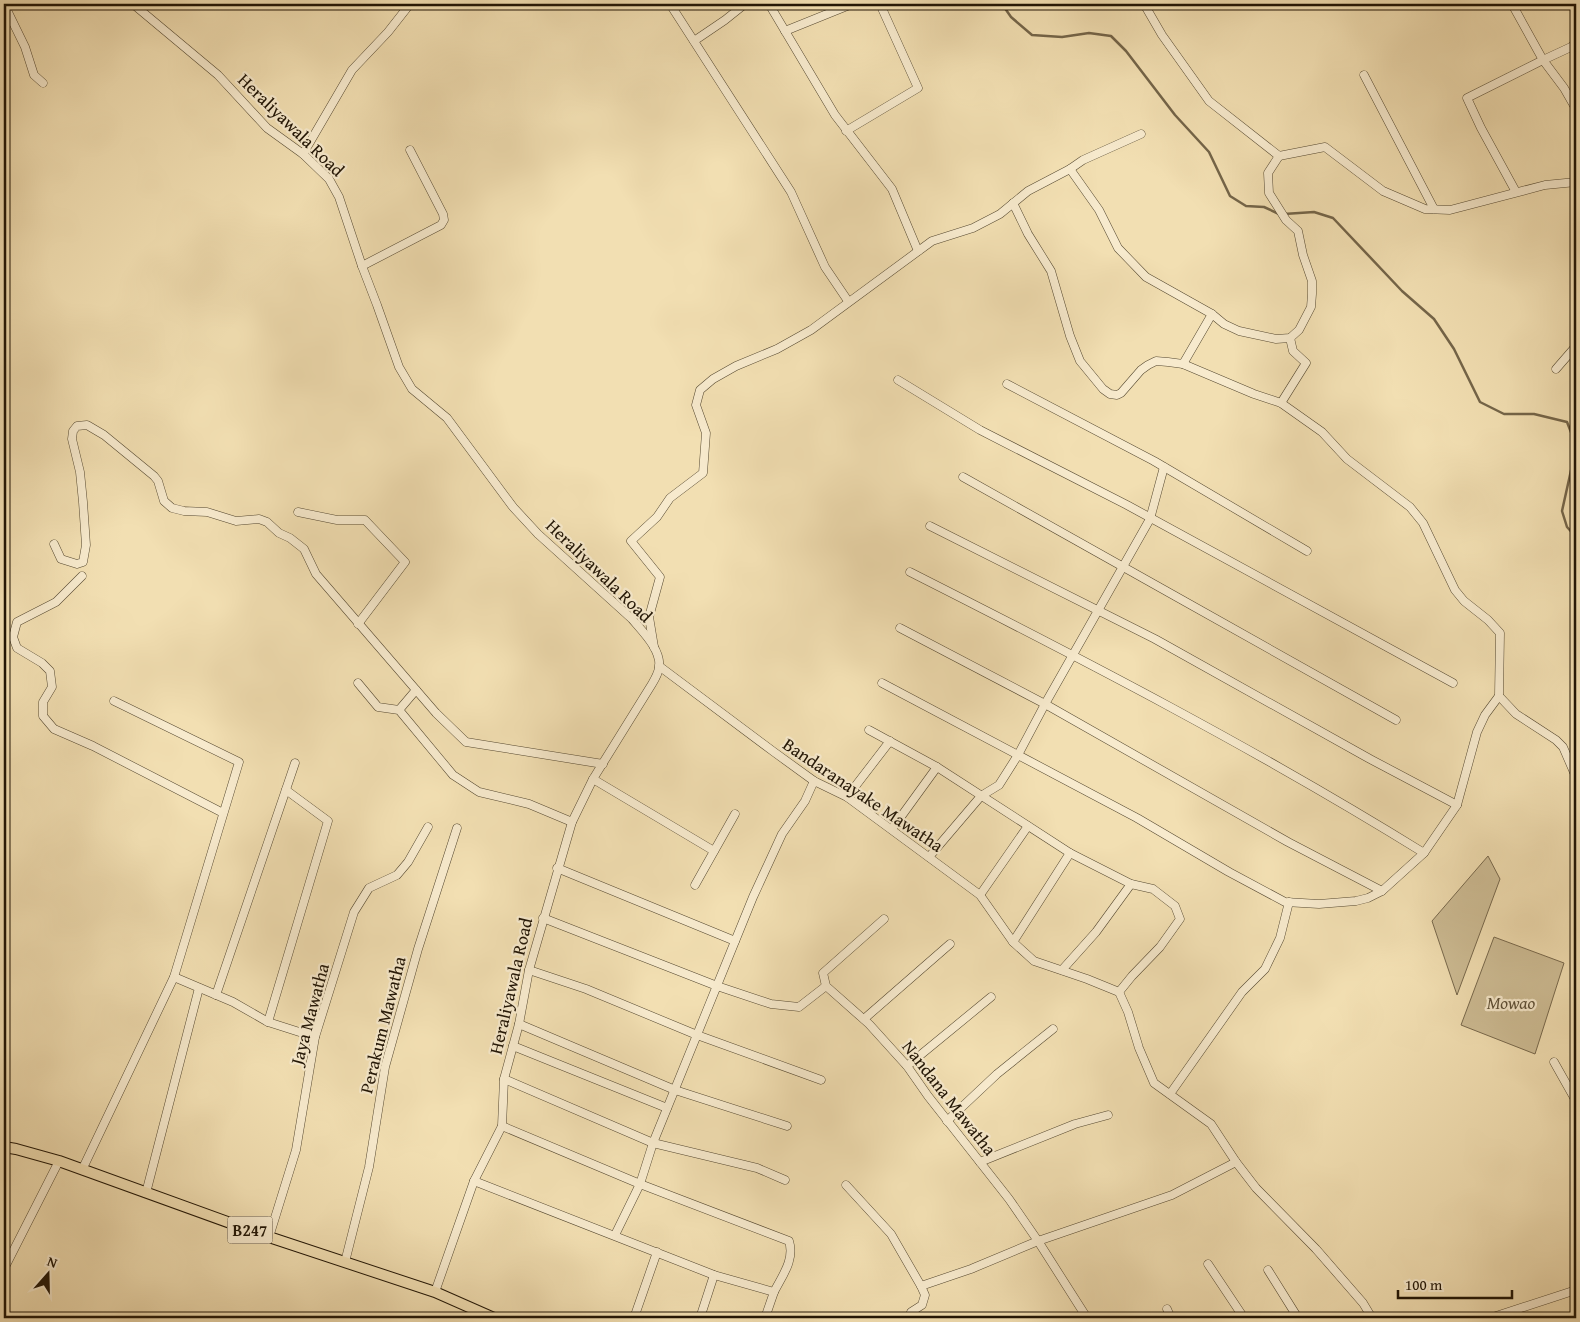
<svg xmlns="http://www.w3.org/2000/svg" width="1580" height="1322" viewBox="0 0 1580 1322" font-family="'Gentium Book Plus',serif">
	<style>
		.green { fill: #cebd95; stroke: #78694d }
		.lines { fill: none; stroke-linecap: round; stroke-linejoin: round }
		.stream { stroke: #746549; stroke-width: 2.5 }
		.minor-casing { stroke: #554830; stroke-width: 9 }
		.major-casing { stroke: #211505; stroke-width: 12 }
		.minor { stroke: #f7eacd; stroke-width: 8 }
		.major { stroke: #f2dfb2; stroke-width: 10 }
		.labels { text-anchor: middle; stroke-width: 4.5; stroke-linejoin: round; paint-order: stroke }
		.shield { fill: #f7eacd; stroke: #615541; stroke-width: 1 }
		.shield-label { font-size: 16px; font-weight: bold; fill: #211505 }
		.street-label { font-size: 18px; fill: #211505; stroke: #f7eacd }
		.park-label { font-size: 18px; font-style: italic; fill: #5e5037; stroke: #f7eacd }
	</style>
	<rect width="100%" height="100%" fill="#f2dfb2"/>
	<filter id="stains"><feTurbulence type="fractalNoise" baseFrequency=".004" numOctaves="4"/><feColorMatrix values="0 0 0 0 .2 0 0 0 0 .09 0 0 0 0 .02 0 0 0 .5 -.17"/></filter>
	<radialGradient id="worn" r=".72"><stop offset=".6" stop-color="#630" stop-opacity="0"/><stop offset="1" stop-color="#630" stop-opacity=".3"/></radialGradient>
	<g class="green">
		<path d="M1488 856 1500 879 1457 995 1432 921Z"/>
		<path d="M1494 937 1564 963 1535 1054 1461 1025Z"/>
	</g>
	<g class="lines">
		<g class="stream">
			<path d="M1002 4 1011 17 1032 35 1062 37 1089 33 1111 36 1126 51 1175 115 1209 152 1230 196 1246 206 1264 207 1279 214"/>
			<path d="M1284 214 1314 212 1333 218 1402 291 1434 319 1454 349 1480 402 1504 414H1534L1567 422 1576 445"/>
			<path d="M1576 448 1562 511 1567 527 1576 537"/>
		</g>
		<g class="minor-casing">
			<g id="minor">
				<path d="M4 4 25 47 34 75 43 83"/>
				<path d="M133 4 218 75 267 128 303 154 329 179 339 197 362 266 377 305 399 367 412 389 447 418 513 507 538 534 632 619C642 631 662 650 659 668 658 674 655 679 652 684L593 779 572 822 529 970 519 1024 504 1079 502 1126 474 1181 435 1292"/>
				<path d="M670 4 791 192 825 267 848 301"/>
				<path d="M769 4 835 115 892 189 918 251"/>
				<path d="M1144 4 1162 35 1209 101 1279 156"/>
				<path d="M1512 4 1543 60 1564 88 1576 109"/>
				<path d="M785 31 852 4"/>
				<path d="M694 41 725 20 745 4"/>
				<path d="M1364 75 1434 209"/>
				<path d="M846 131 918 88 880 4"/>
				<path d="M303 154 352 70 388 32 410 4"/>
				<path d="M1279 156 1325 147 1383 191 1425 209 1450 210 1545 185 1576 182"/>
				<path d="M1070 169 1099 210 1118 248 1146 277 1212 314 1224 324 1239 331 1276 339 1290 338 1299 330 1311 307 1312 294V281L1303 255 1298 231 1286 220 1269 193 1268 173 1279 156"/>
				<path d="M1516 192 1481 128 1467 98 1543 60 1571 47 1576 43"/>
				<path d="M362 266 441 225 444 220 443 214 410 150"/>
				<path d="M1183 364 1212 314"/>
				<path d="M1556 369 1576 346"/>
				<path d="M898 380 980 430 1127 505 1453 683"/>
				<path d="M1007 384 1154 461 1307 551"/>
				<path d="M1281 403 1306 363 1293 351 1290 338"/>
				<path d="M963 477C1107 559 1252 638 1396 720"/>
				<path d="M298 512 337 520H365L405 562 358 624"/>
				<path d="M930 526 1155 639 1370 759 1457 805"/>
				<path d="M54 544 61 559 77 564 83 562 86 545 83 502 80 472 72 439 73 431 77 426 87 425 104 435 154 476 158 481 164 501 172 508 184 511 207 512 236 521 259 519 267 522 279 533 290 538 304 549 316 574 436 713 466 742 603 764"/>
				<path d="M910 572C1084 660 1258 750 1424 853"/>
				<path d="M82 576 56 602 17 622 13 637 17 648 42 663 50 671 52 687 43 702V716L54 729 93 746 223 813"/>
				<path d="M900 628 1045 704 1288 842 1382 891"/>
				<path d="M654 647 649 617 660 577 631 541 657 517 670 498 703 473 706 433 696 405 700 390 713 379 736 366 777 349 811 330 932 241 973 228 1000 214 1028 191 1070 169 1083 160 1141 134"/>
				<path d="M659 666 774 752 814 781 847 797 980 895 1013 942 1034 961 1087 979 1119 992 1128 1012 1139 1048 1154 1083 1211 1124 1236 1162 1256 1188 1316 1249 1363 1303 1372 1318"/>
				<path d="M358 683 378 707 399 710 453 775 479 792 529 804 572 822"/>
				<path d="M882 683 1137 818 1229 872 1285 902 1319 904 1356 901 1368 898 1382 891 1424 853 1457 805 1477 732 1485 715 1499 696 1500 633 1488 620 1464 601 1455 590 1423 523 1410 507 1347 459 1322 432 1281 403 1254 394 1183 364 1168 362 1156 361 1148 365 1141 370 1121 393 1117 395 1110 394 1103 389 1080 361 1070 336 1051 271 1028 234 1013 203"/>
				<path d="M1499 696 1516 714 1556 740 1563 747 1576 777"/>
				<path d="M399 710 416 690"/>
				<path d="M869 730 937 767 1070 853 1131 884 1153 889 1175 906 1180 919 1160 947 1132 976 1119 992"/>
				<path d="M593 779 714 851"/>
				<path d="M286 790 328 821 268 1022 315 1037"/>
				<path d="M847 797 890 741"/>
				<path d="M892 829 937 767"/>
				<path d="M929 857 981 796 999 785 1018 755 1045 704 1150 519 1164 467"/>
				<path d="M557 868 735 941"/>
				<path d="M695 885 735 814"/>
				<path d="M980 895 1028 826"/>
				<path d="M543 918 717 986 771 1004 799 1007 826 986"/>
				<path d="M884 919 823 973 826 986 869 1024 907 1066 928 1096 1009 1199 1038 1241 1087 1318"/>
				<path d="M1013 942 1070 853"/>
				<path d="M529 970 586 989 697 1035 821 1080"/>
				<path d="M1062 970 1096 932 1131 884"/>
				<path d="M174 977 233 1002 268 1022"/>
				<path d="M216 995 295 763"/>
				<path d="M864 1019 950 944"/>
				<path d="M519 1024 675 1090 787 1126"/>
				<path d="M513 1046 667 1108"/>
				<path d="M1554 1062 1576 1101"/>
				<path d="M907 1066 991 997"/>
				<path d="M504 1079 653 1143 757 1168 785 1180"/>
				<path d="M1170 1094 1242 992 1265 969 1280 938 1289 902"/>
				<path d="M947 1121 997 1074 1053 1029"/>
				<path d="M502 1126 640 1184 789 1241C795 1260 782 1276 774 1292"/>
				<path d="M980 1162 1075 1124 1108 1115"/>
				<path d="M82 1170 174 977 239 762 114 701"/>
				<path d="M474 1181 714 1275 774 1292 765 1318"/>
				<path d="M846 1185 891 1234 921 1286"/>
				<path d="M146 1193 199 988"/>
				<path d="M615 1235 640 1184 653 1143 753 897 782 834 805 801 814 781"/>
				<path d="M269 1237 296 1150 315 1037 354 912 369 888 397 875 408 862 428 827"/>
				<path d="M345 1262 369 1167 385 1067 418 949 457 828"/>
				<path d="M1208 1264 1244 1318"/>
				<path d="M4 1269 59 1161"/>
				<path d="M1268 1270 1298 1318"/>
				<path d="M1167 1309 1171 1318"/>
				<path d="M634 1318 657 1252"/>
				<path d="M700 1318 714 1275"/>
				<path d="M910 1318 911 1312 922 1305 925 1295 921 1286 971 1269 1038 1241 1172 1195 1236 1162"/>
				<path d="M1490 1318 1576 1290"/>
			</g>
		</g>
		<g class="major-casing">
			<path id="major" d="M4 1147 16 1149 59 1161 269 1237 435 1292 494 1318"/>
		</g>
		<use href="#minor" class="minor"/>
		<use href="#major" class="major"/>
	</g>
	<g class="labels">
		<rect class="shield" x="227.5" y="1216.5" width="45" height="27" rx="4"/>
		<g class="shield-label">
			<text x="250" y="1236">B247</text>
		</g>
		<g class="street-label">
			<text transform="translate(291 125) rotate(44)" y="6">Heraliyawala Road</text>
			<text transform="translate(599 571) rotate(44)" y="6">Heraliyawala Road</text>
			<text transform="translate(863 795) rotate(34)" y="6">Bandaranayake Mawatha</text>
			<text transform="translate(511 986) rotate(-77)" y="6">Heraliyawala Road</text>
			<text transform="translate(310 1014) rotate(-75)" y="6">Jaya Mawatha</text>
			<text transform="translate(383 1025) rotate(-76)" y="6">Perakum Mawatha</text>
			<text transform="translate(949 1098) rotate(52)" y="6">Nandana Mawatha</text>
		</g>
		<g class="park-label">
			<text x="1511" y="1009">Mowao</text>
		</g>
	</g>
	<rect width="1580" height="1322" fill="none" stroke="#f2dfb2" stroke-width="20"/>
	<rect x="5" y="5" width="1570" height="1312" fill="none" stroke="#211505" stroke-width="2.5"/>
	<rect x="10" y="10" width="1560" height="1302" fill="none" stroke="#211505"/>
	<g transform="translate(48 1274) rotate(20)" stroke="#f7eacd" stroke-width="4" paint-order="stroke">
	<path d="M0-4L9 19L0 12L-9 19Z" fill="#211505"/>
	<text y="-8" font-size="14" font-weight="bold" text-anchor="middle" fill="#211505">N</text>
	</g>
	<path d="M1398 1290v8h114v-8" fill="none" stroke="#211505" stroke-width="2.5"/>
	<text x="1405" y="1290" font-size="15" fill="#211505" stroke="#f7eacd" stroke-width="4" paint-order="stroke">100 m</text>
	<rect width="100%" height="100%" filter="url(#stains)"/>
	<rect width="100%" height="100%" fill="url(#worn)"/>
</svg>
